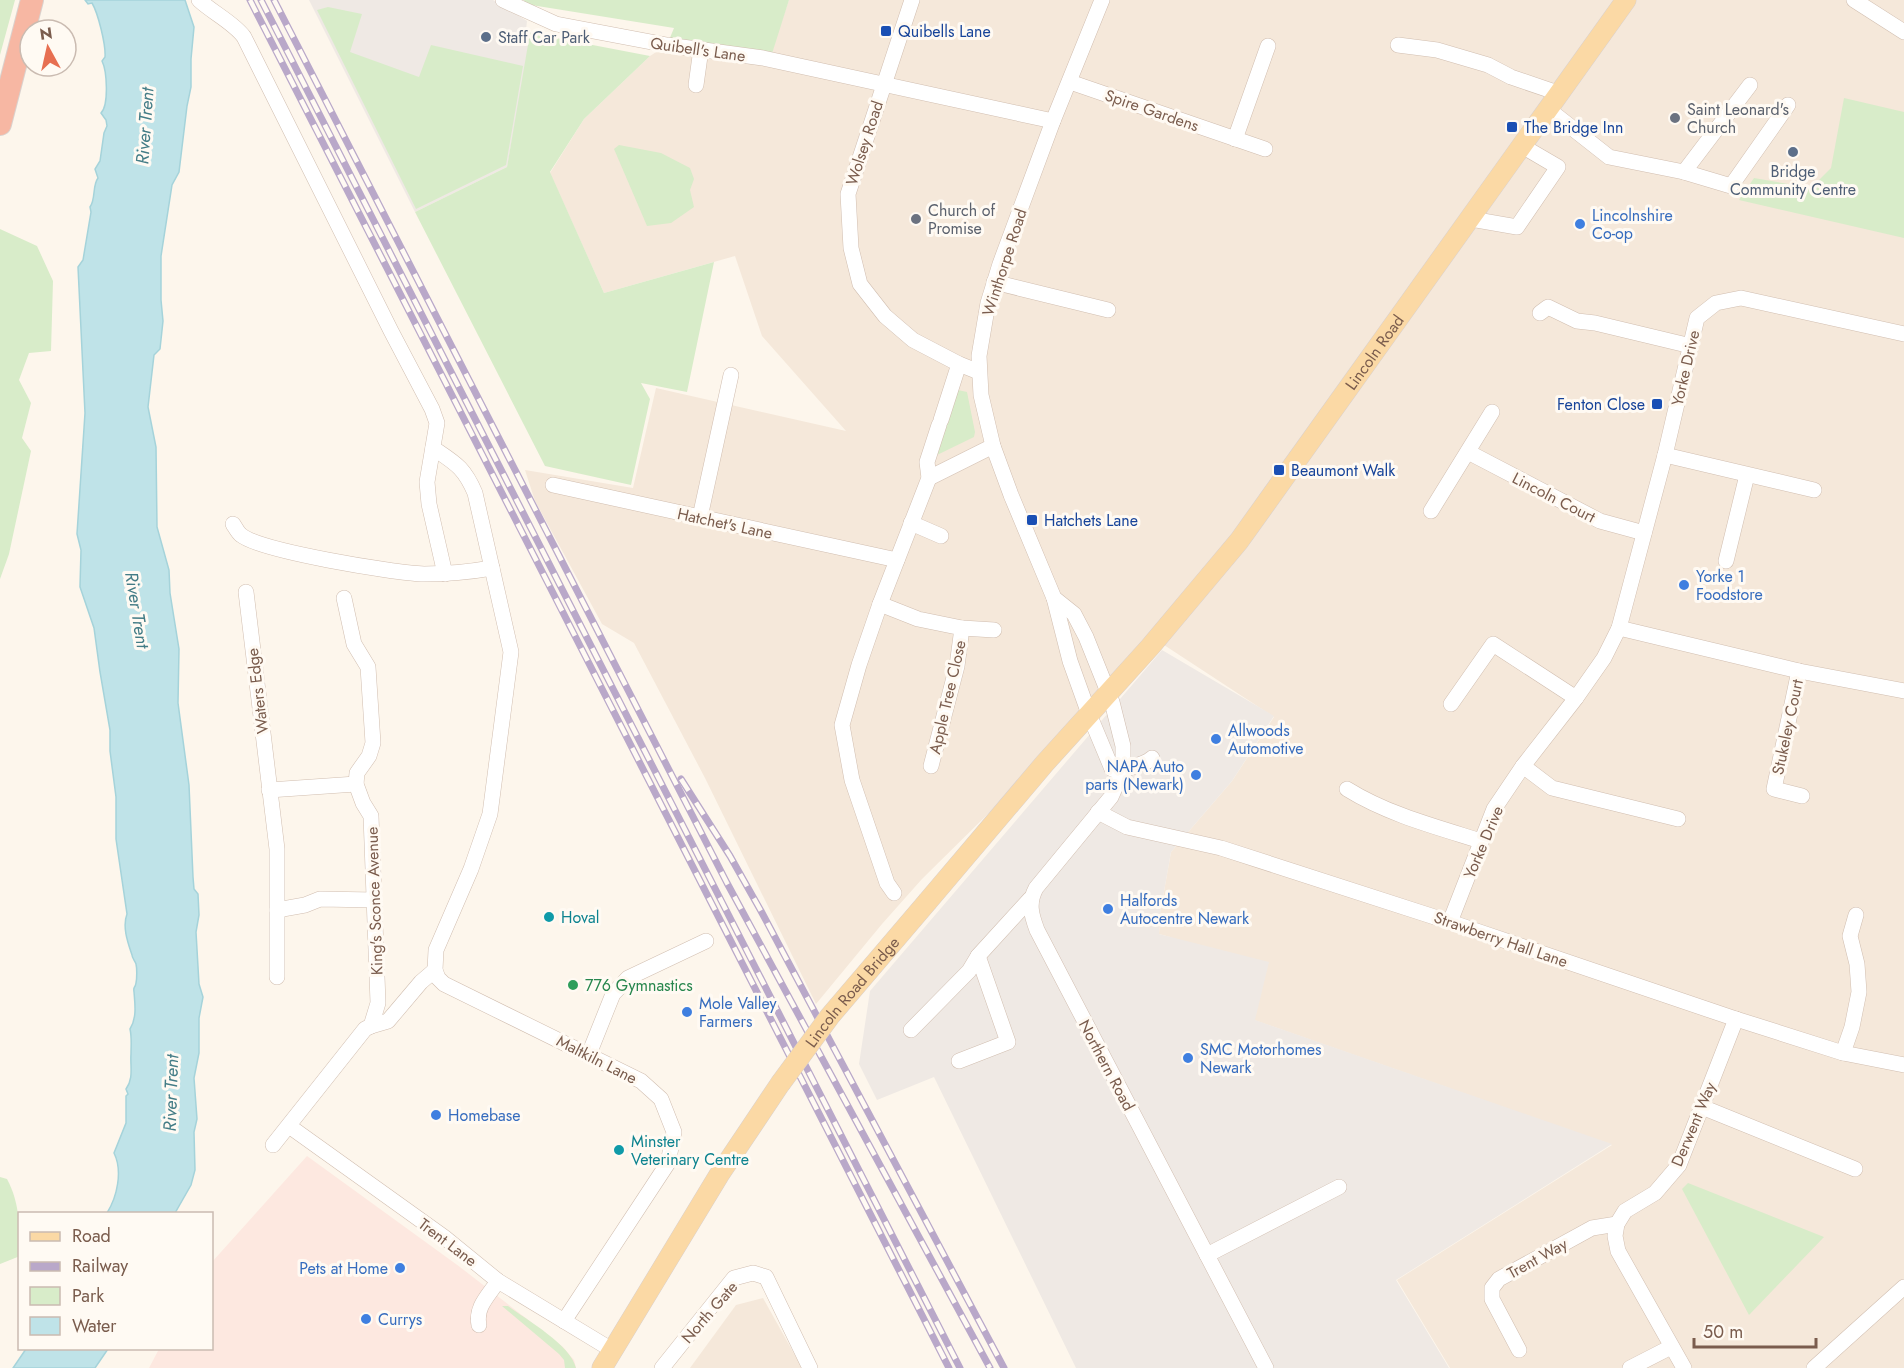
<svg xmlns="http://www.w3.org/2000/svg" width="1904" height="1368" viewBox="0 0 1904 1368" font-family="Jost,sans-serif">
	<style>
		.residential { fill: #f5e8da }
		.commercial { fill: #fde8e0 }
		.industrial { fill: #efe9e4 }
		.green { fill: #d8ecc9 }
		.water { fill: #bfe3e8; stroke: #a5d3da; stroke-width: 1.5 }
		.lines { fill: none; stroke-linecap: round; stroke-linejoin: round }
		.minor-casing { stroke: #d1beb0; stroke-width: 16 }
		.major-casing { stroke: #dad1cd; stroke-width: 21 }
		.highway-casing { stroke: #dad1cd; stroke-width: 24 }
		.minor { stroke: #fff; stroke-width: 15 }
		.major { stroke: #fbd9a5; stroke-width: 20 }
		.highway { stroke: #f7b7a3; stroke-width: 22 }
		.rail-casing { stroke: #b9a8c9; stroke-width: 7 }
		.rail { stroke: #fffaf3; stroke-width: 4.5; stroke-dasharray: 14; stroke-linecap: butt }
		.major-bridge-casing { stroke: #dad1cd; stroke-width: 21; stroke-linecap: butt }
		.major-bridge { stroke: #fbd9a5; stroke-width: 20 }
		.transit-dot { fill: #1a4fb4; stroke: #fffaf3; stroke-width: 2 }
		.service-dot { fill: #5c6f8a; stroke: #fffaf3; stroke-width: 2 }
		.worship-dot { fill: #6b7280; stroke: #fffaf3; stroke-width: 2 }
		.shop-dot { fill: #3f7fe0; stroke: #fffaf3; stroke-width: 2 }
		.culture-dot { fill: #0f9aa8; stroke: #fffaf3; stroke-width: 2 }
		.leisure-dot { fill: #2e9e5b; stroke: #fffaf3; stroke-width: 2 }
		.labels { text-anchor: middle; stroke-width: 6; stroke-linejoin: round; paint-order: stroke }
		.transit-label { font-size: 16px; fill: #164399; stroke: #fffaf3; text-anchor: start }
		.service-label { font-size: 16px; fill: #4e5e75; stroke: #fffaf3; text-anchor: start }
		.street-label { font-size: 16px; fill: #7a5c4d; stroke: #fffaf3 }
		.worship-label { font-size: 16px; fill: #5b616d; stroke: #fffaf3; text-anchor: start }
		.shop-label { font-size: 16px; fill: #366cbe; stroke: #fffaf3; text-anchor: start }
		.culture-label { font-size: 16px; fill: #0d838f; stroke: #fffaf3; text-anchor: start }
		.leisure-label { font-size: 16px; fill: #27864d; stroke: #fffaf3; text-anchor: start }
		.water-label { font-size: 18px; font-style: italic; fill: #437c86; stroke: #fffaf3 }
	</style>
	<rect width="100%" height="100%" fill="#fdf6ec"/>
	<g class="residential">
		<path d="M789 0H1904V1368H1450L1397 1280 1612 1145 1254 1020 1170 937 1159 934 1160 914 1171 852 1232 781 1274 717 1161 643 922 879 882 924 816 1004 705 778 634 643 602 624 535 501 525 470 633 488 656 388 846 431 762 336 735 256 604 293 550 173 584 119 650 56 667 45 772 49Z"/>
		<path d="M763 1298 802 1368H690L736 1305Z"/>
	</g>
	<path class="commercial" d="M307 1156 460 1267 563 1347 574 1360 576 1368H149L159 1349 212 1348V1262Z"/>
	<g class="industrial">
		<path d="M309 0H493L527 21 526 30 532 33 507 167 415 212Z"/>
		<path d="M1162 650 1274 716 1232 781 1171 852 1160 914 1159 934 1269 962 1255 1020 1612 1144 1396 1280 1449 1368H1076L934 1077 877 1100 859 1064 870 991Z"/>
	</g>
	<g class="green">
		<path d="M0 0H15L0 55Z"/>
		<path d="M524 0H789L770 60 667 45 674 28 525 4Z"/>
		<path d="M328 7 362 14 350 52 419 77 431 45 523 66 506 165 416 209 317 10Z"/>
		<path d="M530 33 650 56 584 119 550 172 604 293 714 262 687 392 641 383 650 399 631 485 545 466 415 212 507 167Z"/>
		<path d="M1844 98 1904 112V238L1739 200 1754 178 1811 188 1831 168Z"/>
		<path d="M619 145 661 153 690 168 694 179 690 190 694 207 671 223 647 226 614 149Z"/>
		<path d="M0 229 37 246 53 281 51 351 29 353 19 380 31 403 22 438 31 451 9 554 0 579Z"/>
		<path d="M958 390 967 392 975 432 974 437 937 455Z"/>
		<path d="M0 1177 7 1179C20 1203 20 1230 20 1256L0 1264Z"/>
		<path d="M1688 1183 1824 1237 1749 1315 1682 1189Z"/>
		<path d="M502 1306H508C527 1320 571 1345 576 1368H565L564 1360 559 1354Z"/>
	</g>
	<g class="water">
		<path d="M85 0H185L194 27 191 59V87L187 106 179 172 172 185 161 256V300L163 321 160 349 154 355 148 407 156 447 157 527 169 570 170 593 179 649 178 703 189 785 193 877 194 889 198 894 199 915 196 932 199 984 203 997 199 1018V1053L194 1078 197 1119 194 1132 195 1170 191 1185 175 1213H107C117 1197 123 1171 114 1153L126 1123V1096L128 1094 126 1089C134 1078 130 1066 131 1054 131 1045 132 1038 130 1029 137 1018 135 1004 134 992 133 986 135 989 136 983 137 978 137 968 136 964 135 961 132 958 132 955 128 943 122 927 127 914L116 839V797L110 751V730L100 672 94 628 80 587 81 550 77 534 85 413 78 267 83 260 91 212 90 207C96 199 92 186 98 178L95 169 100 161 104 133 107 126 106 120 101 113C109 105 107 71 102 61L105 57C106 45 98 13 92 3L88 4Z"/>
		<path d="M26 1349V1348L108 1349 95 1368H13Z"/>
	</g>
	<g class="lines">
		<g class="minor-casing">
			<g id="minor">
				<path d="M199 0C213 13 234 23 244 37L391 331 432 409 437 423 427 482 429 504 445 574"/>
				<path d="M503 0 556 24 667 45 763 58 1053 121"/>
				<path d="M912 0 848 194 851 248 860 284 885 316 913 340 959 364 979 372"/>
				<path d="M1102 0 1053 121 1000 264 988 303 979 356 981 395 993 446 1011 495 1054 598 1074 614 1086 637 1112 702 1123 746V758L1119 771V779L1111 797 1036 888C1028 903 1031 914 1037 930L1266 1368"/>
				<path d="M1854 0 1904 32"/>
				<path d="M1398 45 1437 50 1488 65 1511 77 1558 93"/>
				<path d="M1070 82 1265 149"/>
				<path d="M696 85 701 49"/>
				<path d="M1548 109 1609 157 1684 172 1731 186 1788 105"/>
				<path d="M1235 139 1268 46"/>
				<path d="M1684 172 1750 85"/>
				<path d="M1471 219 1517 227 1558 167 1522 146"/>
				<path d="M994 282 1108 310"/>
				<path d="M1540 313 1548 307 1577 321 1595 323 1691 346"/>
				<path d="M941 420 959 364"/>
				<path d="M433 448C455 463 464 467 475 493L511 652 490 814 471 869 436 950 435 970 438 978 444 984 641 1081 661 1099 674 1132 668 1163 564 1321"/>
				<path d="M1468 452 1600 521 1644 533"/>
				<path d="M1665 455 1814 490"/>
				<path d="M929 478 993 446"/>
				<path d="M553 485 897 560"/>
				<path d="M1431 511 1492 412"/>
				<path d="M700 517 731 375"/>
				<path d="M911 523 941 536"/>
				<path d="M233 524C235 527 238 533 241 535 260 551 394 573 424 574 447 574 469 572 492 568"/>
				<path d="M1726 561 1747 475"/>
				<path d="M246 592 277 849V977"/>
				<path d="M1054 598 1070 661 1089 714 1112 769 1119 771"/>
				<path d="M880 604 918 619 962 628 957 666 931 766"/>
				<path d="M962 628 994 630"/>
				<path d="M1619 628 1799 671 1904 691"/>
				<path d="M1799 671 1774 789 1802 796"/>
				<path d="M1451 704 1493 644 1576 698"/>
				<path d="M1523 766 1552 788 1678 819"/>
				<path d="M1119 771C1129 767 1145 765 1152 758"/>
				<path d="M1347 789C1387 814 1436 827 1481 841"/>
				<path d="M269 790 356 784"/>
				<path d="M1098 812 1127 827 1221 848 1450 922 1736 1019 1843 1053 1904 1065"/>
				<path d="M894 893 887 883 852 780 842 725 859 665 880 604 929 478 927 462 939 425"/>
				<path d="M277 910 305 905 320 899 374 900"/>
				<path d="M1450 922 1494 809 1523 766 1576 698 1604 658 1619 628 1665 455 1697 318 1716 303 1741 298 1904 334"/>
				<path d="M978 956 1030 899"/>
				<path d="M371 1026 388 1021 421 982 435 970"/>
				<path d="M911 1030 969 971 978 956 1008 1042 959 1061"/>
				<path d="M1843 1053 1852 1027 1859 992 1857 964 1850 936 1856 915"/>
				<path d="M589 1054 613 994 628 978 706 941"/>
				<path d="M1702 1107 1855 1169"/>
				<path d="M289 1126 444 1237 498 1281 612 1350"/>
				<path d="M273 1145 365 1029 371 1026 378 1003 371 816 363 803 356 784 357 773 369 756 373 743 368 667 354 644 344 598"/>
				<path d="M1207 1255 1339 1187"/>
				<path d="M479 1325C475 1307 489 1295 498 1281"/>
				<path d="M1519 1350 1492 1299V1288L1499 1279 1592 1228 1617 1224"/>
				<path d="M662 1368 734 1278 753 1273 766 1277 810 1368"/>
				<path d="M1630 1368 1671 1347"/>
				<path d="M1684 1368 1618 1251 1615 1236 1617 1224 1625 1211 1655 1193 1679 1165 1736 1019"/>
				<path d="M1814 1368 1904 1287"/>
			</g>
		</g>
		<g class="major-casing">
			<g id="major">
				<path id="s1" d="M928 901 1045 763 1150 647 1239 541 1626 0"/>
				<path d="M602 1368 719 1175 780 1084"/>
			</g>
		</g>
		<g class="highway-casing">
			<path id="highway" d="M0 124 32 0"/>
		</g>
		<use href="#minor" class="minor"/>
		<use href="#major" class="major"/>
		<use href="#highway" class="highway"/>
		<g class="rail-casing">
			<g id="rail">
				<path d="M250 0 949 1368"/>
				<path d="M261 0 960 1368"/>
				<path d="M274 0 727 883 990 1368"/>
				<path d="M681 779 730 856 761 911 1004 1368"/>
			</g>
		</g>
		<use href="#rail" class="rail"/>
		<g class="major-bridge-casing">
			<g id="major-bridge">
				<path id="s2" d="M780 1084 830 1016 928 901"/>
			</g>
		</g>
		<use href="#major-bridge" class="major-bridge"/>
	</g>
	<g class="transit-dot">
		<rect x="880" y="25" width="12" height="12" rx="3"/>
		<rect x="1506" y="121" width="12" height="12" rx="3"/>
		<rect x="1651" y="398" width="12" height="12" rx="3"/>
		<rect x="1273" y="464" width="12" height="12" rx="3"/>
		<rect x="1026" y="514" width="12" height="12" rx="3"/>
	</g>
	<g class="service-dot">
		<circle cx="486" cy="37" r="6"/>
		<circle cx="1793" cy="152" r="6"/>
	</g>
	<g class="worship-dot">
		<circle cx="1675" cy="118" r="6"/>
		<circle cx="916" cy="219" r="6"/>
	</g>
	<g class="shop-dot">
		<circle cx="1580" cy="224" r="6"/>
		<circle cx="1684" cy="585" r="6"/>
		<circle cx="1216" cy="739" r="6"/>
		<circle cx="1196" cy="775" r="6"/>
		<circle cx="1108" cy="909" r="6"/>
		<circle cx="687" cy="1012" r="6"/>
		<circle cx="1188" cy="1058" r="6"/>
		<circle cx="436" cy="1115" r="6"/>
		<circle cx="400" cy="1268" r="6"/>
		<circle cx="366" cy="1319" r="6"/>
	</g>
	<g class="culture-dot">
		<circle cx="549" cy="917" r="6"/>
		<circle cx="619" cy="1150" r="6"/>
	</g>
	<circle class="leisure-dot" cx="573" cy="985" r="6"/>
	<g class="labels">
		<g class="transit-label">
			<text x="898" y="37">Quibells Lane</text>
			<text x="1524" y="133">The Bridge Inn</text>
			<text x="1645" y="410" text-anchor="end">Fenton Close</text>
			<text x="1291" y="476">Beaumont Walk</text>
			<text x="1044" y="526">Hatchets Lane</text>
		</g>
		<g class="service-label">
			<text x="498" y="43">Staff Car Park</text>
			<text x="1793" y="177" text-anchor="middle">Bridge<tspan x="1793" dy="18">Community Centre</tspan></text>
		</g>
		<g class="street-label">
			<text transform="translate(698 49) rotate(8)" y="6">Quibell's Lane</text>
			<text transform="translate(1152 110) rotate(19)" y="6">Spire Gardens</text>
			<text transform="translate(864 143) rotate(-72)" y="6">Wolsey Road</text>
			<text transform="translate(1004 262) rotate(-72)" y="6">Winthorpe Road</text>
			<text dy="6" stroke="none"><textPath href="#s1" startOffset="708">Lincoln Road</textPath></text>
			<text transform="translate(1685 368) rotate(-77)" y="6">Yorke Drive</text>
			<text transform="translate(1554 497) rotate(27)" y="6">Lincoln Court</text>
			<text transform="translate(725 523) rotate(12)" y="6">Hatchet's Lane</text>
			<text transform="translate(257 691) rotate(-97)" y="6">Waters Edge</text>
			<text transform="translate(947 697) rotate(-77)" y="6">Apple Tree Close</text>
			<text transform="translate(1787 727) rotate(-78)" y="6">Stukeley Court</text>
			<text transform="translate(1483 842) rotate(-67)" y="6">Yorke Drive</text>
			<text transform="translate(374 901) rotate(-92)" y="6">King's Sconce Avenue</text>
			<text transform="translate(1501 939) rotate(19)" y="6">Strawberry Hall Lane</text>
			<text dy="6" stroke="none"><textPath href="#s2" startOffset="117">Lincoln Road Bridge</textPath></text>
			<text transform="translate(597 1059) rotate(27)" y="6">Maltkiln Lane</text>
			<text transform="translate(1107 1065) rotate(62)" y="6">Northern Road</text>
			<text transform="translate(1693 1124) rotate(-67)" y="6">Derwent Way</text>
			<text transform="translate(448 1242) rotate(37)" y="6">Trent Lane</text>
			<text transform="translate(1537 1258) rotate(-29)" y="6">Trent Way</text>
			<text transform="translate(709 1312) rotate(-49)" y="6">North Gate</text>
		</g>
		<g class="worship-label">
			<text x="1687" y="115">Saint Leonard's<tspan x="1687" dy="18">Church</tspan></text>
			<text x="928" y="216">Church of<tspan x="928" dy="18">Promise</tspan></text>
		</g>
		<g class="shop-label">
			<text x="1592" y="221">Lincolnshire<tspan x="1592" dy="18">Co-op</tspan></text>
			<text x="1696" y="582">Yorke 1<tspan x="1696" dy="18">Foodstore</tspan></text>
			<text x="1228" y="736">Allwoods<tspan x="1228" dy="18">Automotive</tspan></text>
			<text x="1184" y="772" text-anchor="end">NAPA Auto<tspan x="1184" dy="18">parts (Newark)</tspan></text>
			<text x="1120" y="906">Halfords<tspan x="1120" dy="18">Autocentre Newark</tspan></text>
			<text x="699" y="1009">Mole Valley<tspan x="699" dy="18">Farmers</tspan></text>
			<text x="1200" y="1055">SMC Motorhomes<tspan x="1200" dy="18">Newark</tspan></text>
			<text x="448" y="1121">Homebase</text>
			<text x="388" y="1274" text-anchor="end">Pets at Home</text>
			<text x="378" y="1325">Currys</text>
		</g>
		<g class="culture-label">
			<text x="561" y="923">Hoval</text>
			<text x="631" y="1147">Minster<tspan x="631" dy="18">Veterinary Centre</tspan></text>
		</g>
		<g class="leisure-label">
			<text x="585" y="991">776 Gymnastics</text>
		</g>
		<g class="water-label">
			<text transform="translate(145 126) rotate(-86)" y="6">River Trent</text>
			<text transform="translate(137 610) rotate(81)" y="6">River Trent</text>
			<text transform="translate(171 1093) rotate(-88)" y="6">River Trent</text>
		</g>
	</g>
	<rect x="18" y="1212" width="195" height="138" fill="#fffaf3" stroke="#cabbb1" stroke-width="1.5"/>
	<rect x="30" y="1232" width="30" height="9" fill="#fbd9a5" stroke="#cabbb1" stroke-width="1.5"/>
	<text x="72" y="1242" font-size="18" fill="#7a5c4d">Road</text>
	<rect x="30" y="1262" width="30" height="9" fill="#b9a8c9" stroke="#cabbb1" stroke-width="1.5"/>
	<text x="72" y="1272" font-size="18" fill="#7a5c4d">Railway</text>
	<rect x="30" y="1287" width="30" height="18" fill="#d8ecc9" stroke="#cabbb1" stroke-width="1.5"/>
	<text x="72" y="1302" font-size="18" fill="#7a5c4d">Park</text>
	<rect x="30" y="1317" width="30" height="18" fill="#bfe3e8" stroke="#cabbb1" stroke-width="1.5"/>
	<text x="72" y="1332" font-size="18" fill="#7a5c4d">Water</text>
	<g transform="translate(48 48) rotate(352)"><circle r="28" fill="#fffaf3" stroke="#cabbb1" stroke-width="1.5"/>
	<path d="M0-4.5L10 22L0 15L-10 22Z" fill="#e76f51"/>
	<text y="-9" font-size="16" font-weight="bold" text-anchor="middle" fill="#7a5c4d">N</text>
	</g>
	<path d="M1694 1338v9h122v-9" fill="none" stroke="#7a5c4d" stroke-width="3"/>
	<text x="1703" y="1338" font-size="18" fill="#7a5c4d" stroke="#fffaf3" stroke-width="4.5" paint-order="stroke">50 m</text>
</svg>
